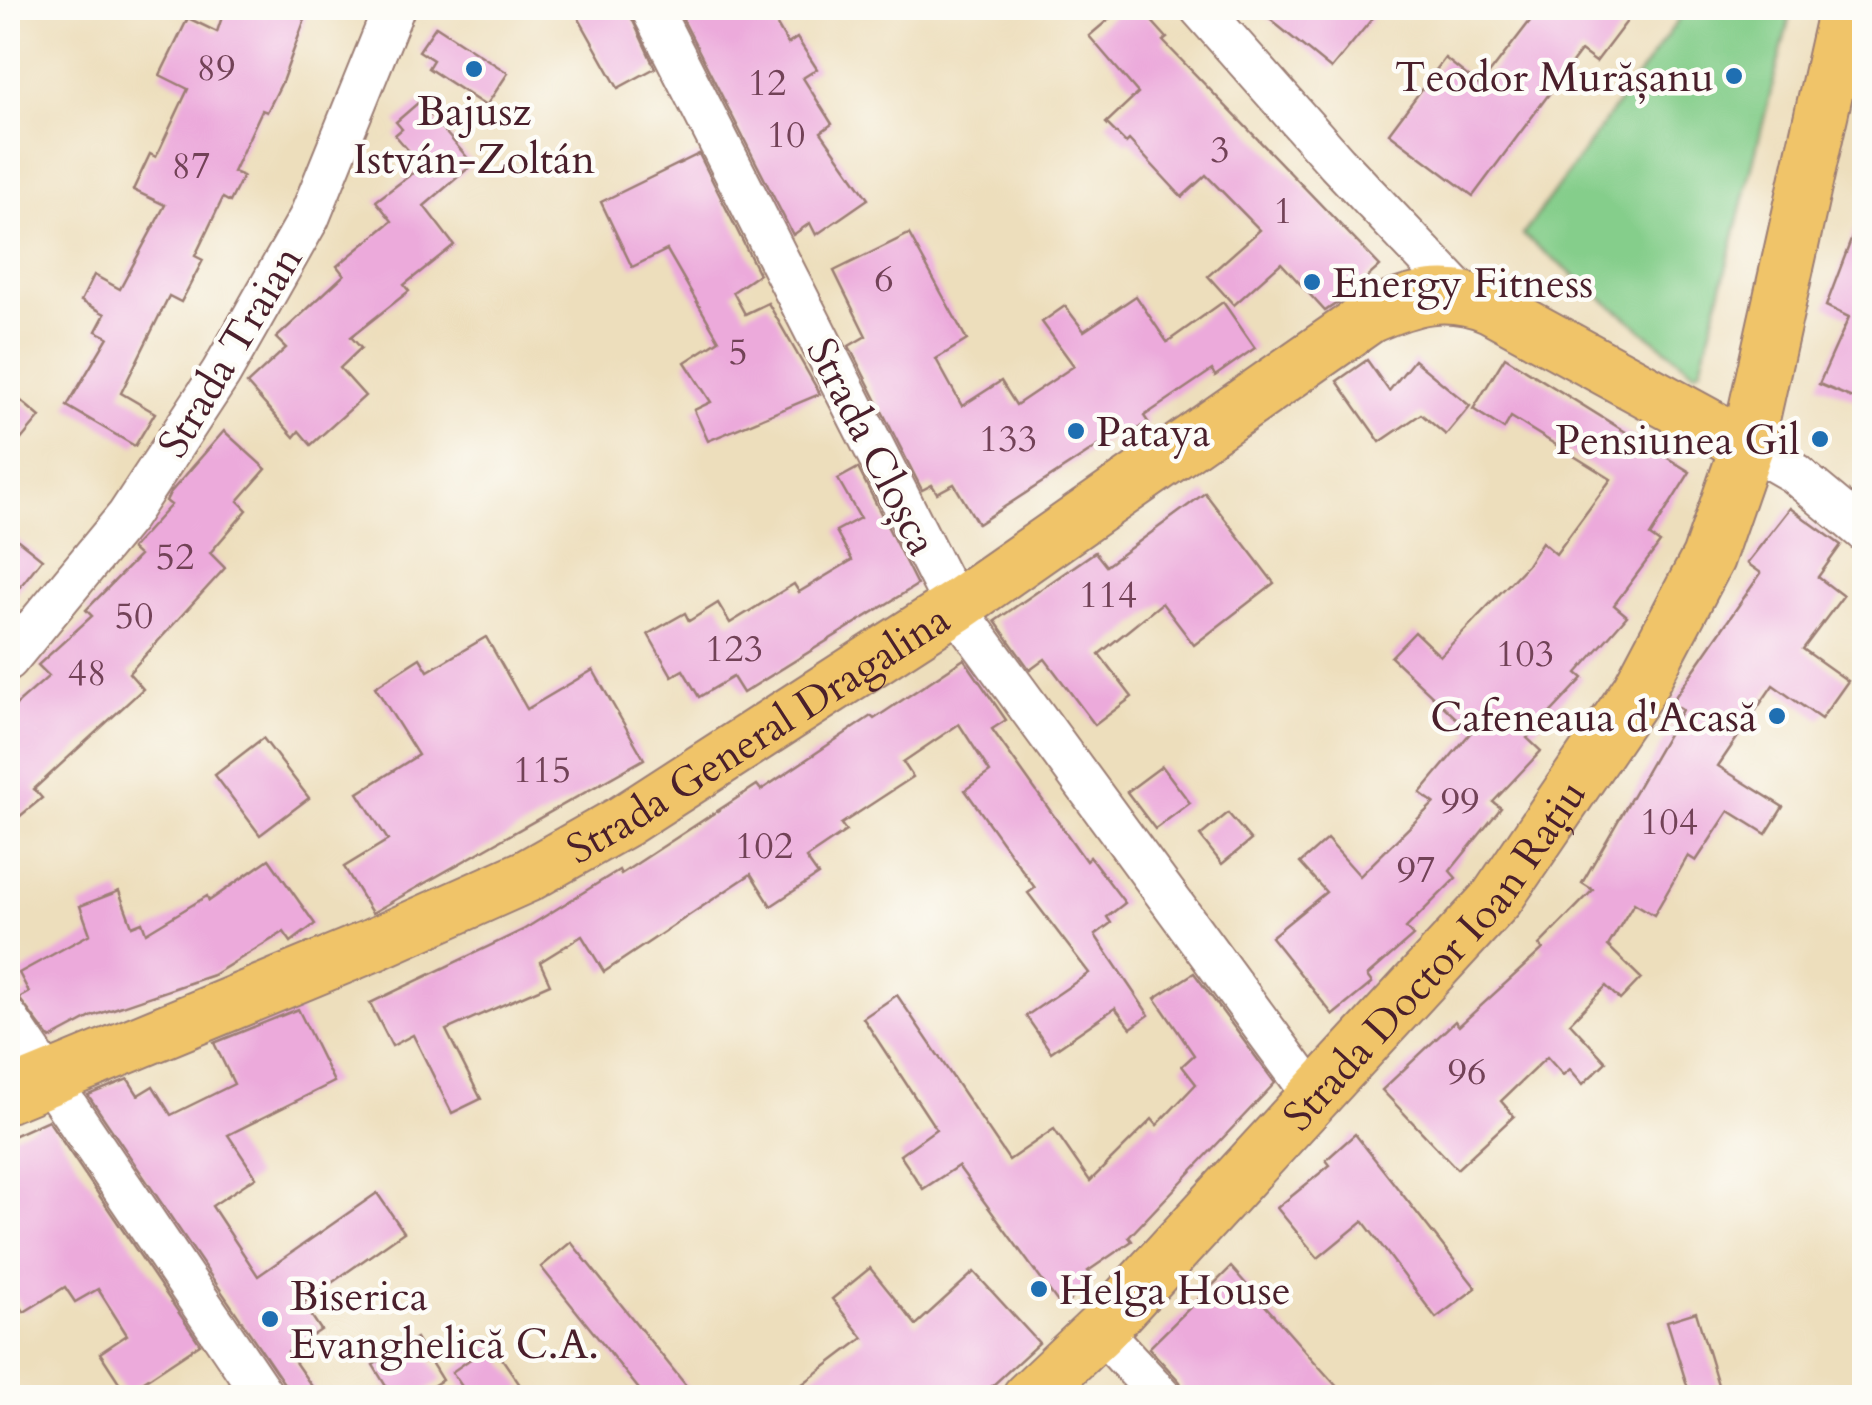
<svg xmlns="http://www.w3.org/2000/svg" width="1872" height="1405" viewBox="0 0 1872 1405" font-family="Cardo,serif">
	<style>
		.green { fill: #85ce8b; stroke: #68765b; stroke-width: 2.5 }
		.building { fill: #ecaadb }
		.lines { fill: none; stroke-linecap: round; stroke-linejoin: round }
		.minor-casing { stroke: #9c7e74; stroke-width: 44 }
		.major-casing { stroke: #9c7e74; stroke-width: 56 }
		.minor { stroke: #fff; stroke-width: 40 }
		.major { stroke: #f0c469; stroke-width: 52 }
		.poi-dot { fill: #1f6fb2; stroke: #fdfcf7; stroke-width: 4 }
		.labels { text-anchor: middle; stroke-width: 9; stroke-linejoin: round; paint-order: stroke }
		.number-label { font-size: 38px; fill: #724257 }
		.poi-label { font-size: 42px; fill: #4a1f2b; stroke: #fdfcf7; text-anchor: start }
		.street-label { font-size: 42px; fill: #4a1f2b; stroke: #fdfcf7 }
	</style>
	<rect width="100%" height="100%" fill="#fdfcf7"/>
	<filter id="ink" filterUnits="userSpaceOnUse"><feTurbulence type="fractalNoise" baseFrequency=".01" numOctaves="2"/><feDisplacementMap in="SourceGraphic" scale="20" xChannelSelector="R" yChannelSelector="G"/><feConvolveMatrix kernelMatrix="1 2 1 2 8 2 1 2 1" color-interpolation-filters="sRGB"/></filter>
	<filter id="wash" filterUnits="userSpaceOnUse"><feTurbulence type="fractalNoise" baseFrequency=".0048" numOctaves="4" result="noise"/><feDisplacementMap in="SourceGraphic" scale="40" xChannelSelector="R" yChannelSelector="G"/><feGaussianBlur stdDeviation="2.25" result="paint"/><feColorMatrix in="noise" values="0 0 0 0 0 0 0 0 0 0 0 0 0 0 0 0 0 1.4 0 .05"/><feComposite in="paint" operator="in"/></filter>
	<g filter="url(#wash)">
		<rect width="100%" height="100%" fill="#eddebc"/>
		<path class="green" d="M1687 8H1792L1701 368 1695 372 1523 235Z"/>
		<g id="blocks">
			<g class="building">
				<path d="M225 8H309L282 82 267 112 262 110 233 172 243 176 230 202 223 198 195 256 203 260 181 302 169 296 121 393 155 413 135 446 67 406 108 337 96 331 105 314 81 301 94 275 120 289 165 205 133 190 150 154 156 157 188 89 160 75 188 18 217 32Z"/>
				<path d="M573 8H627L655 68 618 88Z"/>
				<path d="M677 8H767L788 44 797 38 817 69 803 78 832 124 821 132 868 199 816 235 810 223 793 235Z"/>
				<path d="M1122 8H1140L1167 38 1163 41 1380 266 1343 299 1325 311 1281 263 1234 305 1208 276 1260 230 1206 175 1182 197 1129 140 1126 143 1106 123 1138 93 1089 36Z"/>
				<path d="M1256 8H1359L1372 19 1331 69Z"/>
				<path d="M1540 8H1637L1596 62 1581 51 1473 196 1389 133 1445 58 1480 86Z"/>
				<path d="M436 26 508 73 486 106 428 68 433 60 419 51Z"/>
				<path d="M419 102 473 164 424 206 454 245 404 285 409 291 351 337 361 348 340 368 365 396 311 445 299 431 294 437 247 384 286 348 276 338 344 275 337 266 392 221 376 201 422 166 395 135 402 129 396 122Z"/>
				<path d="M699 154 759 274 733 292 745 314 768 303 820 394 708 441 694 410 711 402 685 362 719 340 667 250 632 267 601 202Z"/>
				<path d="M1862 211 1864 383 1857 400 1819 384 1849 317 1826 306Z"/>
				<path d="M909 234 967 340 936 359 962 406 1001 381 1016 405 1074 366 1042 322 1065 306 1084 331 1136 296 1167 342 1223 302 1255 348 1215 376 1212 370 1144 416 1148 422 1125 438 1120 432 978 524 954 484 937 493 932 485 922 490 849 346 866 336 834 271Z"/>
				<path d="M1505 357 1690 472 1650 536 1660 543 1614 605 1627 616 1577 673 1583 678 1527 738 1541 751 1493 802 1501 808 1450 871 1456 878 1406 928 1413 936 1367 976 1372 983 1333 1015 1271 937 1326 892 1300 863 1327 839 1360 876 1434 803 1420 793 1471 732 1391 657 1415 632 1440 656 1527 565 1542 542 1556 554 1611 479 1511 417 1504 429 1473 409Z"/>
				<path d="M1367 360 1389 391 1414 360 1470 406 1446 435 1421 414 1380 442 1337 381Z"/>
				<path d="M8 390 40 417 8 455Z"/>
				<path d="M224 431 266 469 238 501 247 510 210 553 225 568 129 673 143 689 34 789 42 798 8 826V712L49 676 38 665 92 616 86 610 139 556 131 549 171 505 166 501 170 493Z"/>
				<path d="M858 468 917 585 743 693 733 677 699 697 683 670 672 676 648 634 685 613 689 621 718 603 730 623 794 584 799 592 852 560 836 531 860 518 838 479Z"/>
				<path d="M1205 493 1274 583 1194 645 1162 603 1099 654 1132 697 1095 725 1045 659 1030 670 995 621 1095 552 1106 566Z"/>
				<path d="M1790 508 1841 545 1818 577 1843 596 1803 649 1848 681 1821 719 1773 685 1718 766 1783 807 1766 834 1729 811 1696 861 1688 856 1654 915 1634 903 1608 946 1641 978 1620 1000 1606 986 1570 1023 1606 1062 1583 1084 1570 1069 1563 1075 1547 1057 1501 1101 1514 1116 1457 1169 1382 1090 1455 1021 1459 1026 1543 949 1539 945 1593 890 1582 883 1682 710 1671 703 1761 573 1747 563Z"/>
				<path d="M8 532 42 559 8 602Z"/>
				<path d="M486 637 527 709 593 670 644 759 372 913 344 867 388 840 358 793 418 755 375 687 420 658 428 671Z"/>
				<path d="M964 659 1006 720 992 729 1086 861 1090 857 1125 903 1107 917 1111 923 1095 935 1149 1015 1131 1028 1115 1008 1051 1052 1026 1016 1089 973 1028 893 1035 888 965 790 990 772 959 724 903 762 913 777 841 824 846 831 806 858 818 875 771 906 751 874 604 972 582 936 540 962 550 984 446 1030 481 1099 452 1113 413 1035 392 1046 370 1003 523 930 619 870 621 874 757 785 761 790 871 716 874 719Z"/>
				<path d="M263 738 309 798 260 835 215 775Z"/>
				<path d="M1162 766 1190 803 1155 829 1127 792Z"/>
				<path d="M1228 813 1251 840 1222 864 1200 836Z"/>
				<path d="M269 859 315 924 291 942 284 932 213 975 93 1016 50 1039 19 998 29 992 19 973 90 934 80 906 119 891 132 926 142 922 146 933 207 896 209 901Z"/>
				<path d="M1194 973 1275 1083 1129 1237 1132 1241 1088 1271 1094 1279 1062 1308 958 1166 923 1189 900 1155 936 1129 863 1018 897 995 1009 1160 1054 1129 1090 1181 1152 1119 1157 1125 1196 1084 1182 1066 1194 1055 1155 998Z"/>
				<path d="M298 1009 334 1082 228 1135 256 1177 212 1206 258 1276 377 1193 404 1232 303 1303 321 1330 288 1352 320 1398H289L285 1385 88 1095 128 1079 138 1095 153 1086 171 1115 234 1084 214 1043Z"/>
				<path d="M48 1120 200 1344 126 1393 100 1353 127 1335 98 1289 75 1302 65 1287 24 1312 8 1285V1138Z"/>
				<path d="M1355 1134 1476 1288 1436 1318 1363 1221 1318 1258 1277 1208 1330 1165 1326 1160Z"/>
				<path d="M571 1242 696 1398H646L541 1267Z"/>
				<path d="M1231 1267 1306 1352 1347 1398H1186L1180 1382 1149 1348Z"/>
				<path d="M870 1268 916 1325 974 1272 1039 1343 979 1398H784L863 1338 832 1299Z"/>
				<path d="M1696 1312 1722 1398H1691L1667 1321Z"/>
				<path d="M416 1338 442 1380 414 1398H393L373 1365Z"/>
				<path d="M492 1344 529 1398H470L452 1372Z"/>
			</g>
		</g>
	</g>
	<g filter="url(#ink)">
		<use href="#blocks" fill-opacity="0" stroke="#9c7e74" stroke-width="2.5"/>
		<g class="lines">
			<g class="minor-casing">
				<g id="minor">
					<path d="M651 8 955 607 1316 1099"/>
					<path d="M1200 8 1337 163 1462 295"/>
					<path d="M1747 446 1794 473 1864 531"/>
					<path d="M8 660 127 516 221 373 309 218 394 8"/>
					<path d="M8 1019 265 1398"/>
					<path d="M1100 1330 1163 1398"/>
				</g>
			</g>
			<g class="major-casing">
				<g id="major">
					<path id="s1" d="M8 1096 373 945 527 876 624 821 955 607 1369 317C1412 298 1445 288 1490 306L1747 446"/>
					<path id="s2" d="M1028 1398 1100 1330 1497 898 1638 691 1708 558 1747 446 1845 8"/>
				</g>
			</g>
			<use href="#minor" class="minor"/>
			<use href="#major" class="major"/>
		</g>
	</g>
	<g class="poi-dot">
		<circle cx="474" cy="69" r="10"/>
		<circle cx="1734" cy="76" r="10"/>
		<circle cx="1312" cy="282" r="10"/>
		<circle cx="1076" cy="431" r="10"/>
		<circle cx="1820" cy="439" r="10"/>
		<circle cx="1777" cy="716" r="10"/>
		<circle cx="1039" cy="1289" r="10"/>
		<circle cx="270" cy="1319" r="10"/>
	</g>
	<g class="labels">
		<g class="number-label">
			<text x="216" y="80">89</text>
			<text x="767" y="95">12</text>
			<text x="786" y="147">10</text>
			<text x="1220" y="162">3</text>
			<text x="191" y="178">87</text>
			<text x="1283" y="223">1</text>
			<text x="884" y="291">6</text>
			<text x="738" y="364">5</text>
			<text x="1008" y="451">133</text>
			<text x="175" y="569">52</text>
			<text x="1108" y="607">114</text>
			<text x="134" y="628">50</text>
			<text x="734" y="661">123</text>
			<text x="1525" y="666">103</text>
			<text x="87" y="685">48</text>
			<text x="542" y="782">115</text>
			<text x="1460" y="813">99</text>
			<text x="1669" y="834">104</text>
			<text x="764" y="858">102</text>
			<text x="1416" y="882">97</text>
			<text x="1467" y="1084">96</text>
		</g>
		<g class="poi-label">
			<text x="1714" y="91" text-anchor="end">Teodor Murășanu</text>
			<text x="474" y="125" text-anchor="middle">Bajusz<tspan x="474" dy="48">István-Zoltán</tspan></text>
			<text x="1332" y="297">Energy Fitness</text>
			<text x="1096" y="446">Pataya</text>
			<text x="1800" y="454" text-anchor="end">Pensiunea Gil</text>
			<text x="1757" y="731" text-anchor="end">Cafeneaua d'Acasă</text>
			<text x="1059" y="1304">Helga House</text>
			<text x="290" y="1310">Biserica<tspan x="290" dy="48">Evanghelică C.A.</tspan></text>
		</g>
		<g class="street-label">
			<text transform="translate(229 351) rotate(-59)" y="15">Strada Traian</text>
			<text transform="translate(873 446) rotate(63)" y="15">Strada Cloșca</text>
			<text dy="15" stroke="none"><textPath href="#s1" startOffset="835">Strada General Dragalina</textPath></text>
			<text dy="15" stroke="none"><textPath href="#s2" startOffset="602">Strada Doctor Ioan Rațiu</textPath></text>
		</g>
	</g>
	<rect width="1872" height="1405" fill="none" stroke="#fdfcf7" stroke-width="40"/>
</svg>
